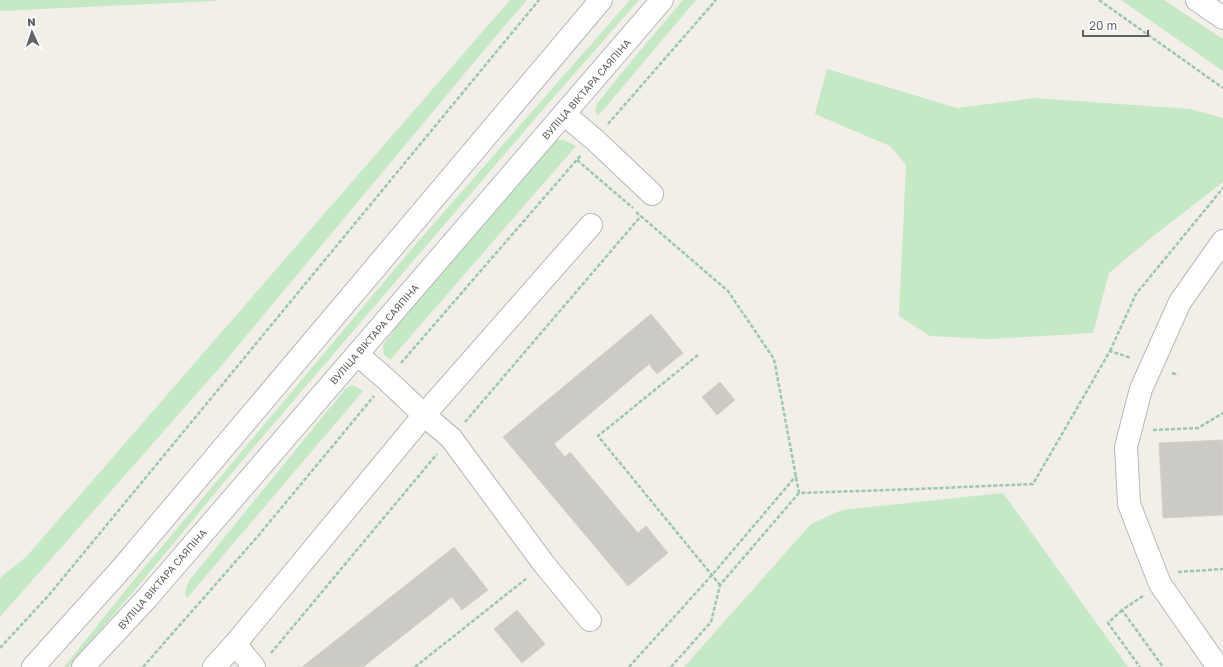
<svg xmlns="http://www.w3.org/2000/svg" width="1223" height="667" viewBox="0 0 1223 667" font-family="'Golos Text',sans-serif">
	<style>
		.green { fill: #c5e8c5 }
		.building { fill: #cccac5; stroke: #d6d1c6 }
		.lines { fill: none; stroke-linecap: round; stroke-linejoin: round }
		.minor-casing { stroke: #b5b8bc; stroke-width: 24 }
		.path { stroke: #9cc7a9; stroke-width: 2.5; stroke-dasharray: 4 2; stroke-linecap: butt }
		.minor { stroke: #fff; stroke-width: 22 }
		.labels { text-anchor: middle; stroke-width: 3; stroke-linejoin: round; paint-order: stroke }
		.street-label { font-size: 10px; fill: #5f6368; stroke: #fff }
	</style>
	<rect width="100%" height="100%" fill="#f1efe8"/>
	<g class="green">
		<path d="M0 0H218L214 1 0 11Z"/>
		<path d="M510 0H527L495 37 222 365 0 617V578L27 556Z"/>
		<path d="M630 0H639L533 121 235 469 139 585 69 667H64L133 581 415 245Z"/>
		<path d="M683 0H696L598 116 595 111 597 104 624 70Z"/>
		<path d="M1121 0H1164L1223 39V71Z"/>
		<path d="M827 69 957 108 1035 98 1190 109 1223 118V182L1152 237 1109 273 1093 333 989 339 930 336 899 316 906 165 890 146 815 114Z"/>
		<path d="M556 140H564L576 146 390 360 384 355 383 345 404 317Z"/>
		<path d="M353 385 363 391 187 598 185 592 189 581 346 388Z"/>
		<path d="M1003 493 1128 667H684L811 524 842 510Z"/>
	</g>
	<g class="building">
		<path d="M651 314 683 353 657 374 649 364 554 444 565 457 570 452 638 533 646 526 668 553 628 586 503 437Z"/>
		<path d="M720 382 735 400 717 415 702 397Z"/>
		<path d="M1223 440V515L1163 518 1159 443Z"/>
		<path d="M454 547 488 590 462 610 452 597 363 667H302Z"/>
		<path d="M517 610 545 644 522 663 494 629Z"/>
	</g>
	<g class="lines">
		<g class="minor-casing">
			<g id="minor">
				<path d="M1197 0 1223 18"/>
				<path d="M564 114 595 140 652 194"/>
				<path d="M357 354 387 380 424 415 451 438 544 564 590 620"/>
				<path d="M235 644 254 667"/>
				<path d="M33 667 122 568 601 0"/>
				<path d="M83 667 148 597 662 0"/>
				<path d="M214 667 235 644 424 415 591 225"/>
				<path d="M1218 667 1160 584 1129 504 1126 447 1141 389 1180 302 1223 241"/>
			</g>
		</g>
		<g class="path">
			<path d="M1099 0 1223 88"/>
			<path d="M608 124 716 0"/>
			<path d="M577 160 633 208"/>
			<path d="M636 212 728 291 774 359 799 493"/>
			<path d="M1110 351 1136 294 1223 188"/>
			<path d="M698 355 598 436 720 585"/>
			<path d="M401 363 581 155"/>
			<path d="M1172 373 1178 375"/>
			<path d="M465 422 641 216"/>
			<path d="M1153 430 1198 428 1223 413"/>
			<path d="M1178 572 1223 569"/>
			<path d="M1143 596 1122 610 1163 667"/>
			<path d="M1122 610 1108 623 1140 667"/>
			<path d="M0 648 49 595 539 0"/>
			<path d="M271 653 437 454"/>
			<path d="M143 667 258 536 374 396"/>
			<path d="M415 667 527 578"/>
			<path d="M629 667 712 575 796 476"/>
			<path d="M671 667 711 622 720 585 799 493 918 489 1033 484 1110 351 1131 358"/>
		</g>
		<use href="#minor" class="minor"/>
	</g>
	<g class="labels">
		<g class="street-label">
			<text transform="translate(586 89) rotate(-49)" y="4">ВУЛІЦА ВІКТАРА САЯПІНА</text>
			<text transform="translate(374 334) rotate(-49)" y="4">ВУЛІЦА ВІКТАРА САЯПІНА</text>
			<text transform="translate(162 579) rotate(-49)" y="4">ВУЛІЦА ВІКТАРА САЯПІНА</text>
		</g>
	</g>
	<g transform="translate(32 32) rotate(357)" stroke="#ffffff" stroke-width="3" paint-order="stroke">
	<path d="M0-3L7 15L0 10L-7 15Z" fill="#5f6368"/>
	<text y="-6" font-size="11" font-weight="bold" text-anchor="middle" fill="#5f6368">N</text>
	</g>
	<path d="M1083 30v6h65v-6" fill="none" stroke="#5f6368" stroke-width="2"/>
	<text x="1089" y="30" font-size="12" fill="#5f6368" stroke="#ffffff" stroke-width="3" paint-order="stroke">20 m</text>
</svg>
